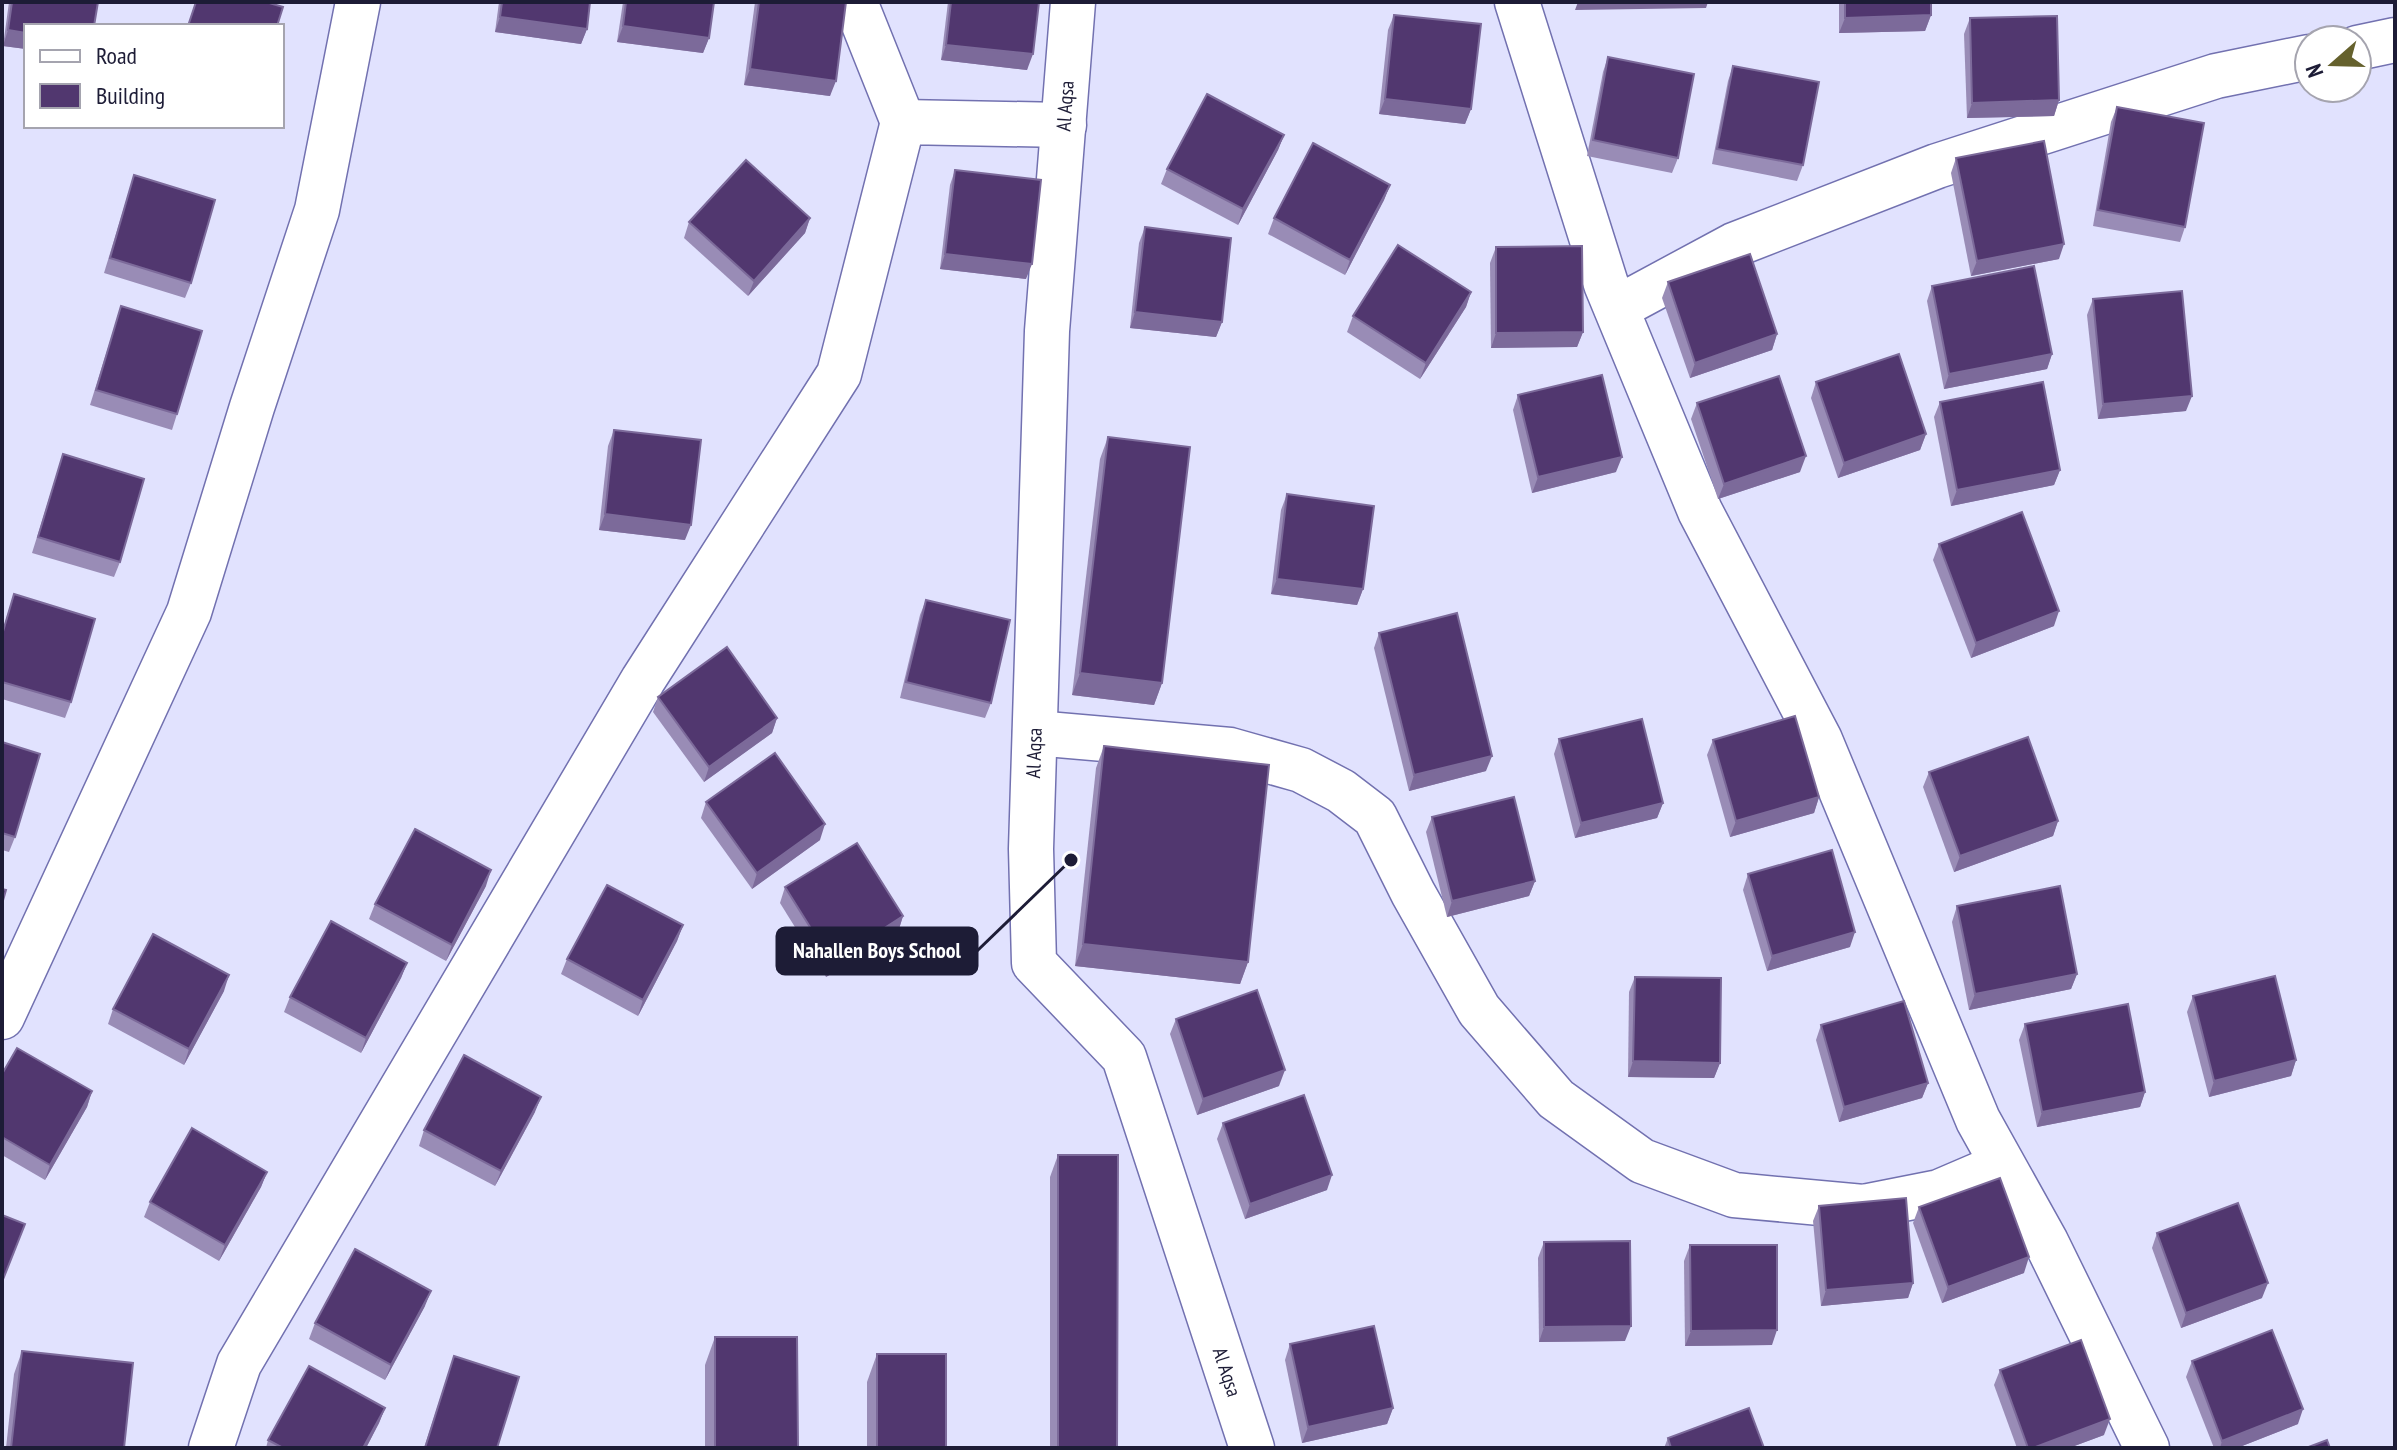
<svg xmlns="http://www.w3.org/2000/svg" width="2397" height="1450" viewBox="0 0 2397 1450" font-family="'PT Sans Narrow',sans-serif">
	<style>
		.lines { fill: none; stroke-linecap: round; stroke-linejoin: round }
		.minor-casing { stroke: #7271b0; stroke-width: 47 }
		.minor { stroke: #fff; stroke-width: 44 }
		.wall { fill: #998cb6 }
		.shaded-wall { fill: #7c6a9a }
		.building { fill: #51376f; stroke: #7c6a9a; stroke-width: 2 }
		.labels { text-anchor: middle; stroke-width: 8; stroke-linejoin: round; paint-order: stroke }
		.street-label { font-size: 20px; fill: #1d1c36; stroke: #fff }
		.leader { fill: none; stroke: #1d1c36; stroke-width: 3 }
		.callout-dot { fill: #1d1c36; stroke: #fff; stroke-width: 3 }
		.callout { fill: #1d1c36; stroke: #1d1c36; stroke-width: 3 }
		.callout-label { font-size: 22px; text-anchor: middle; font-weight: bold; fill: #fff }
	</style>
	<rect width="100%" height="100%" fill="#e1e2fe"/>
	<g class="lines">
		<g class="minor-casing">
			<g id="minor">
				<path d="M855 2 903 122"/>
				<path d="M1073 2 1047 331 1031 849 1034 963 1124 1057 1252 1448"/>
				<path d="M1517 2 1606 284 1700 511 1820 740 1978 1120 2046 1242 2147 1448"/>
				<path d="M2357 48 2395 40"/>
				<path d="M1617 308 1734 245 1937 166 2216 76 2309 57"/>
				<path d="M1035 733 1230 750 1301 770 1341 791 1375 817 1413 893 1479 1010 1556 1099 1642 1161 1734 1195 1863 1207 1939 1192 2002 1165"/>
				<path d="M2 1017 189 612 252 407 317 210 358 2"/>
				<path d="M211 1448 239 1364 643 680 839 374 903 122 1064 125"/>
			</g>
		</g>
		<use href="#minor" class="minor"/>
	</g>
	<g class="wall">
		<path d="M9 2H98L26 26V49L3 46Z"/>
		<path d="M499 2H590L587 29 581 44 495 32Z"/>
		<path d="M623 2H714L709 38 703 53 617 42Z"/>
		<path d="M755 2H846L830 96 744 85Z"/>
		<path d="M948 2H1039L1027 70 941 60Z"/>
		<path d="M1839 2H1931V15L1925 31 1839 33Z"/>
		<path d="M1394 15 1471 109 1465 124 1379 114 1388 30Z"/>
		<path d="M1970 18 2059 100 2054 116 1967 118 1964 34Z"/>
		<path d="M1608 57 1678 158 1672 173 1587 156 1603 72Z"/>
		<path d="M1733 66 1803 165 1797 181 1712 164 1728 81Z"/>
		<path d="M2117 107 2185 227 2180 242 2093 226 2111 122Z"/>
		<path d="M1284 135 1278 150 1238 225 1161 184 1167 169Z"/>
		<path d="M1956 158 2059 259 1971 276 1951 173Z"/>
		<path d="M955 170 1026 279 940 269 950 185Z"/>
		<path d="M134 175 191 283 185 298 104 273Z"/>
		<path d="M1390 185 1384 200 1345 275 1268 234 1274 218Z"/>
		<path d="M810 218 805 233 748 296 684 238 689 222Z"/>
		<path d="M1145 227 1222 322 1216 337 1130 328 1139 243Z"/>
		<path d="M1496 247 1583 332 1577 347 1491 348 1490 263Z"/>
		<path d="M1668 282 1777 334 1772 350 1690 378 1662 298Z"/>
		<path d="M1932 286 2052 354 2047 369 1944 389 1927 301Z"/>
		<path d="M1471 292 1466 307 1420 379 1347 332 1353 316Z"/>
		<path d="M2093 299 2186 411 2098 419 2087 315Z"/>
		<path d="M121 306 177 414 172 430 90 405Z"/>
		<path d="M1816 382 1926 434 1920 450 1838 478 1811 398Z"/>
		<path d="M1518 395 1616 472 1532 493 1513 410Z"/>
		<path d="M1940 402 2060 470 2054 485 1951 506 1934 417Z"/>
		<path d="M1697 403 1800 472 1718 499 1691 419Z"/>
		<path d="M614 430 685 540 599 530 608 446Z"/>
		<path d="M1108 437 1162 683 1154 705 1072 695 1100 459Z"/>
		<path d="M63 454 120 562 114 577 32 553Z"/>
		<path d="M1287 494 1363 589 1357 605 1271 594 1281 510Z"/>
		<path d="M1939 544 2054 626 1971 658 1933 560Z"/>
		<path d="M14 594 71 702 65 718 2 699V632Z"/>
		<path d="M926 600 991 703 985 718 900 698 920 615Z"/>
		<path d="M1379 633 1486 771 1409 791 1374 648Z"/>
		<path d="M658 697 777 718 772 733 704 782 653 712Z"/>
		<path d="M1559 739 1663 803 1657 818 1575 838 1554 754Z"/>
		<path d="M1713 740 1819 797 1814 813 1730 837 1707 755Z"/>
		<path d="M2 742 15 837 9 852 2 850Z"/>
		<path d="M1104 746 1248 962 1240 984 1075 966 1096 768Z"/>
		<path d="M1929 772 2058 821 2053 836 1954 872 1923 787Z"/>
		<path d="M706 802 820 840 752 889 701 818Z"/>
		<path d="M1432 817 1535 881 1529 896 1447 917 1426 832Z"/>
		<path d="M1748 874 1850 947 1767 971 1743 890Z"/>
		<path d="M486 886 446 961 369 919 375 904Z"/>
		<path d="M785 887 903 916 898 932 826 977 780 903Z"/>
		<path d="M1957 906 2077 974 2071 989 1969 1010 1952 922Z"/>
		<path d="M683 925 677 941 638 1016 561 974 567 959Z"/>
		<path d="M407 963 401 978 361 1053 284 1012 290 997Z"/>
		<path d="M1635 977 1720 1063 1714 1078 1628 1077 1629 992Z"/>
		<path d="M224 991 184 1065 108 1024 113 1009Z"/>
		<path d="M2193 996 2296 1060 2291 1076 2209 1097 2187 1012Z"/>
		<path d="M1176 1019 1279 1086 1197 1115 1170 1034Z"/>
		<path d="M2025 1024 2145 1092 2140 1107 2037 1127 2019 1040Z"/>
		<path d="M1821 1025 1928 1083 1922 1098 1839 1122 1816 1040Z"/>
		<path d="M2 1074 92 1091 87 1107 45 1180 2 1155Z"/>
		<path d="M535 1112 495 1186 419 1146 424 1130Z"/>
		<path d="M1223 1123 1327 1190 1245 1219 1217 1139Z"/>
		<path d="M1058 1155 1117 1448H1050V1177Z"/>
		<path d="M267 1172 261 1187 219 1261 144 1217 150 1202Z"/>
		<path d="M1819 1206 1913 1283 1908 1298 1821 1306 1813 1221Z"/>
		<path d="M1919 1207 2024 1273 1942 1303 1913 1223Z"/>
		<path d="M2157 1233 2262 1298 2181 1328 2152 1248Z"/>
		<path d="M1544 1242 1625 1341 1539 1342 1538 1258Z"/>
		<path d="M1690 1245 1772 1345 1685 1346 1684 1261Z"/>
		<path d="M425 1306 385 1380 309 1339 315 1323Z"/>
		<path d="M715 1337 798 1448H705V1365Z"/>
		<path d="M1290 1344 1393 1408 1387 1424 1302 1443 1285 1360Z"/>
		<path d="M22 1351 124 1448H6L14 1374Z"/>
		<path d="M877 1354 946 1448H867V1382Z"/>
		<path d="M454 1356 497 1448H424Z"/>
		<path d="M2192 1361 2298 1424 2237 1448H2214L2186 1377Z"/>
		<path d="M2000 1370 2104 1435 2069 1448H2017L1994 1385Z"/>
		<path d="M385 1408 379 1423 366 1448H266L268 1440Z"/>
		<path d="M1668 1438 1764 1448H1664Z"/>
	</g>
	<g class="shaded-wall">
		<path d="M1578 2H1708L1706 8 1575 10Z"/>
		<path d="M1931 15 1925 31 1839 33 1845 18Z"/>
		<path d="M500 17 587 29 581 44 495 32Z"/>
		<path d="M623 26 709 38 703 53 617 42Z"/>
		<path d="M8 30 26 33V49L3 46Z"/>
		<path d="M946 45 1033 54 1027 70 941 60Z"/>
		<path d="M750 69 836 81 830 96 744 85Z"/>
		<path d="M1385 99 1471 109 1465 124 1379 114Z"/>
		<path d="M2059 100 2054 116 1967 118 1972 103Z"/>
		<path d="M1284 135 1278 150 1238 225 1243 209Z"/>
		<path d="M1390 185 1384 200 1345 275 1350 260Z"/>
		<path d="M810 218 805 233 748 296 754 281Z"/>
		<path d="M2064 244 2059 259 1971 276 1977 261Z"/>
		<path d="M945 254 1032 264 1026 279 940 269Z"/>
		<path d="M1471 292 1466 307 1420 379 1426 363Z"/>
		<path d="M1135 312 1222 322 1216 337 1130 328Z"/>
		<path d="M1583 332 1577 347 1491 348 1496 333Z"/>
		<path d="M1777 334 1772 350 1690 378 1695 363Z"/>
		<path d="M2052 354 2047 369 1944 389 1949 374Z"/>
		<path d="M2192 396 2186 411 2098 419 2103 404Z"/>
		<path d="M1926 434 1920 450 1838 478 1844 463Z"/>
		<path d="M1806 456 1800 472 1718 499 1724 484Z"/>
		<path d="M1622 457 1616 472 1532 493 1538 477Z"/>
		<path d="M2060 470 2054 485 1951 506 1957 490Z"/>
		<path d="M605 514 691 525 685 540 599 530Z"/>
		<path d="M1277 579 1363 589 1357 605 1271 594Z"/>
		<path d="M2059 611 2054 626 1971 658 1976 643Z"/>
		<path d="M1080 673 1162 683 1154 705 1072 695Z"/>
		<path d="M777 718 772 733 704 782 709 767Z"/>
		<path d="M1492 756 1486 771 1409 791 1414 775Z"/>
		<path d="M1819 797 1814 813 1730 837 1736 821Z"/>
		<path d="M1663 803 1657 818 1575 838 1581 823Z"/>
		<path d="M2058 821 2053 836 1954 872 1960 856Z"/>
		<path d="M825 824 820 840 752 889 757 873Z"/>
		<path d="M491 870 486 886 446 961 452 945Z"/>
		<path d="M1535 881 1529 896 1447 917 1452 901Z"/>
		<path d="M903 916 898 932 826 977 832 962Z"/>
		<path d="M683 925 677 941 638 1016 643 1000Z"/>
		<path d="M1855 932 1850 947 1767 971 1772 956Z"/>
		<path d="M1083 944 1248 962 1240 984 1075 966Z"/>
		<path d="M407 963 401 978 361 1053 366 1038Z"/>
		<path d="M2077 974 2071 989 1969 1010 1975 994Z"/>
		<path d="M229 975 224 991 184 1065 189 1049Z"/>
		<path d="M2296 1060 2291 1076 2209 1097 2214 1081Z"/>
		<path d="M1633 1061 1720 1063 1714 1078 1628 1077Z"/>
		<path d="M1285 1070 1279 1086 1197 1115 1203 1099Z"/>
		<path d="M1928 1083 1922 1098 1839 1122 1844 1107Z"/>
		<path d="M92 1091 87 1107 45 1180 50 1165Z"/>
		<path d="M2145 1092 2140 1107 2037 1127 2042 1112Z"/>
		<path d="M541 1097 535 1112 495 1186 501 1171Z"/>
		<path d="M267 1172 261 1187 219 1261 225 1245Z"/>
		<path d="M1332 1175 1327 1190 1245 1219 1250 1204Z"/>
		<path d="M2029 1257 2024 1273 1942 1303 1948 1287Z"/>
		<path d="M1913 1283 1908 1298 1821 1306 1826 1290Z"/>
		<path d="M2268 1283 2262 1298 2181 1328 2186 1313Z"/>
		<path d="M431 1291 425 1306 385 1380 391 1365Z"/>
		<path d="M1631 1326 1625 1341 1539 1342 1544 1327Z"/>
		<path d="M1777 1330 1772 1345 1685 1346 1691 1331Z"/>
		<path d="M385 1408 379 1423 366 1448H363Z"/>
		<path d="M1393 1408 1387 1424 1302 1443 1308 1427Z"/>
		<path d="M2303 1409 2298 1424 2237 1448H2220L2222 1441Z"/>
		<path d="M2110 1419 2104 1435 2069 1448H2033Z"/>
	</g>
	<g class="building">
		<path d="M12 2H98L94 26H26V33L8 30Z"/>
		<path d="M196 2H266L283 7 277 26H188Z"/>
		<path d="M502 2H590L587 29 500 17Z"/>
		<path d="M626 2H714L709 38 623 26Z"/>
		<path d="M759 2H846L836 81 750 69Z"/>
		<path d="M951 2H1039L1033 54 946 45Z"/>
		<path d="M1845 2H1931V15L1845 18Z"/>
		<path d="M1394 15 1481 24 1471 109 1385 99Z"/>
		<path d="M2057 16 2059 100 1972 103 1970 18Z"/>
		<path d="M1608 57 1694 74 1678 158 1593 140Z"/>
		<path d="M1733 66 1819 82 1803 165 1717 149Z"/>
		<path d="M1207 94 1284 135 1243 209 1167 169Z"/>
		<path d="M2117 107 2204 123 2185 227 2098 210Z"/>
		<path d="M2044 141 2064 244 1977 261 1956 158Z"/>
		<path d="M1313 143 1390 185 1350 260 1274 218Z"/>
		<path d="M746 160 810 218 754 281 689 222Z"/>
		<path d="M955 170 1041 180 1032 264 945 254Z"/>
		<path d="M134 175 215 200 191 283 110 258Z"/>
		<path d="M1145 227 1231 238 1222 322 1135 312Z"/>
		<path d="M1398 245 1471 292 1426 363 1353 316Z"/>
		<path d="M1582 246 1583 332 1496 333V247Z"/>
		<path d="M1750 254 1777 334 1695 363 1668 282Z"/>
		<path d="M2034 266 2052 354 1949 374 1932 286Z"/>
		<path d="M2182 291 2192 396 2103 404 2093 299Z"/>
		<path d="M121 306 202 331 177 414 96 390Z"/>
		<path d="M1899 354 1926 434 1844 463 1816 382Z"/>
		<path d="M1602 375 1622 457 1538 477 1518 395Z"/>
		<path d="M1779 376 1806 456 1724 484 1697 403Z"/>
		<path d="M2043 382 2060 470 1957 490 1940 402Z"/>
		<path d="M614 430 701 440 691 525 605 514Z"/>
		<path d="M1108 437 1190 447 1162 683 1080 673Z"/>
		<path d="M63 454 144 479 120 562 38 537Z"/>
		<path d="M1287 494 1374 506 1363 589 1277 579Z"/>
		<path d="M2022 512 2059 611 1976 643 1939 544Z"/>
		<path d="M14 594 95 619 71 702 2 682V635Z"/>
		<path d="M926 600 1010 620 991 703 906 682Z"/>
		<path d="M1457 613 1492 756 1414 775 1379 633Z"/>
		<path d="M727 647 777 718 709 767 658 697Z"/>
		<path d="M1795 716 1819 797 1736 821 1713 740Z"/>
		<path d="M1642 719 1663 803 1581 823 1559 739Z"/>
		<path d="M2028 737 2058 821 1960 856 1929 772Z"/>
		<path d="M2 742 40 754 15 837 2 833Z"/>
		<path d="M1104 746 1269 765 1248 962 1083 944Z"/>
		<path d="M775 753 825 824 757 873 706 802Z"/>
		<path d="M1514 797 1535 881 1452 901 1432 817Z"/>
		<path d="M415 829 491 870 452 945 375 904Z"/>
		<path d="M857 843 903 916 832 962 785 887Z"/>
		<path d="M1832 850 1855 932 1772 956 1748 874Z"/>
		<path d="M607 885 683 925 643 1000 567 959Z"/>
		<path d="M2060 886 2077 974 1975 994 1957 906Z"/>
		<path d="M2 889 6 890 2 904Z"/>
		<path d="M331 921 407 963 366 1038 290 997Z"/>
		<path d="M153 934 229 975 189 1049 113 1009Z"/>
		<path d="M2275 976 2296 1060 2214 1081 2193 996Z"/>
		<path d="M1635 977 1721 978 1720 1063 1633 1061Z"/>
		<path d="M1257 990 1285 1070 1203 1099 1176 1019Z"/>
		<path d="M1904 1001 1928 1083 1844 1107 1821 1025Z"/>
		<path d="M2128 1004 2145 1092 2042 1112 2025 1024Z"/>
		<path d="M17 1048 92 1091 50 1165 2 1137V1074Z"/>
		<path d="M464 1055 541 1097 501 1171 424 1130Z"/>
		<path d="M1304 1095 1332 1175 1250 1204 1223 1123Z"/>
		<path d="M192 1128 267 1172 225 1245 150 1202Z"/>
		<path d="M1058 1155H1118L1117 1448H1058Z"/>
		<path d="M2000 1178 2029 1257 1948 1287 1919 1207Z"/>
		<path d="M1906 1198 1913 1283 1826 1290 1819 1206Z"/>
		<path d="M2238 1203 2268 1283 2186 1313 2157 1233Z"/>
		<path d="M2 1215 25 1224 2 1282Z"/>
		<path d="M1630 1241 1631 1326 1544 1327V1242Z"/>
		<path d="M1690 1245H1777V1330L1691 1331Z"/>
		<path d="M355 1249 431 1291 391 1365 315 1323Z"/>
		<path d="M1374 1326 1393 1408 1308 1427 1290 1344Z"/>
		<path d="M2272 1330 2303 1409 2222 1441 2192 1361Z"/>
		<path d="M715 1337H797L798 1448H715Z"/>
		<path d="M2081 1340 2110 1419 2033 1448H2028L2000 1370Z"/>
		<path d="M22 1351 133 1363 124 1448H11Z"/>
		<rect x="877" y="1354" width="69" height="94"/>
		<path d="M454 1356 519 1377 497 1448H425Z"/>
		<path d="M309 1366 385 1408 363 1448H283L268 1440Z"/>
		<path d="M1749 1408 1764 1448H1671L1668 1438Z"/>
		<path d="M2327 1440 2330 1448H2306Z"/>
	</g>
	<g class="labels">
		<g class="street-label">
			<text transform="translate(1065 106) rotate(-86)" y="7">Al Aqsa</text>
			<text transform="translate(1034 753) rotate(-88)" y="7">Al Aqsa</text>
			<text transform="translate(1227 1372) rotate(72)" y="7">Al Aqsa</text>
		</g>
	</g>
	<path class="leader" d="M1071 860L977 951"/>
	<circle class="callout-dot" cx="1071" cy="860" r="8"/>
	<rect class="callout" x="777" y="928" width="200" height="46" rx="8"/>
	<g class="callout-label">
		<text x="877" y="958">Nahallen Boys School</text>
	</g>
	<rect width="2397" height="1450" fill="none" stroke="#1d1c36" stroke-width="8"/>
	<rect x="24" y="24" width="260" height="104" fill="#ffffff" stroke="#a5a4af" stroke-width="2"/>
	<rect x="40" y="50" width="40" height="12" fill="#ffffff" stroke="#a5a4af" stroke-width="2"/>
	<text x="96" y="64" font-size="24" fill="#1d1c36">Road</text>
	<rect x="40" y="84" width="40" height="24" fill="#51376f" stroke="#a5a4af" stroke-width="2"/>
	<text x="96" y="104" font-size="24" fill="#1d1c36">Building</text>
	<g transform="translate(2333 64) rotate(250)"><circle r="38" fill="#ffffff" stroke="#a5a4af" stroke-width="2"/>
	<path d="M0-6L14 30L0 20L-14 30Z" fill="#65612d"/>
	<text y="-12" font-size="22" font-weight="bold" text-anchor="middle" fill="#1d1c36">N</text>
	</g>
</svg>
